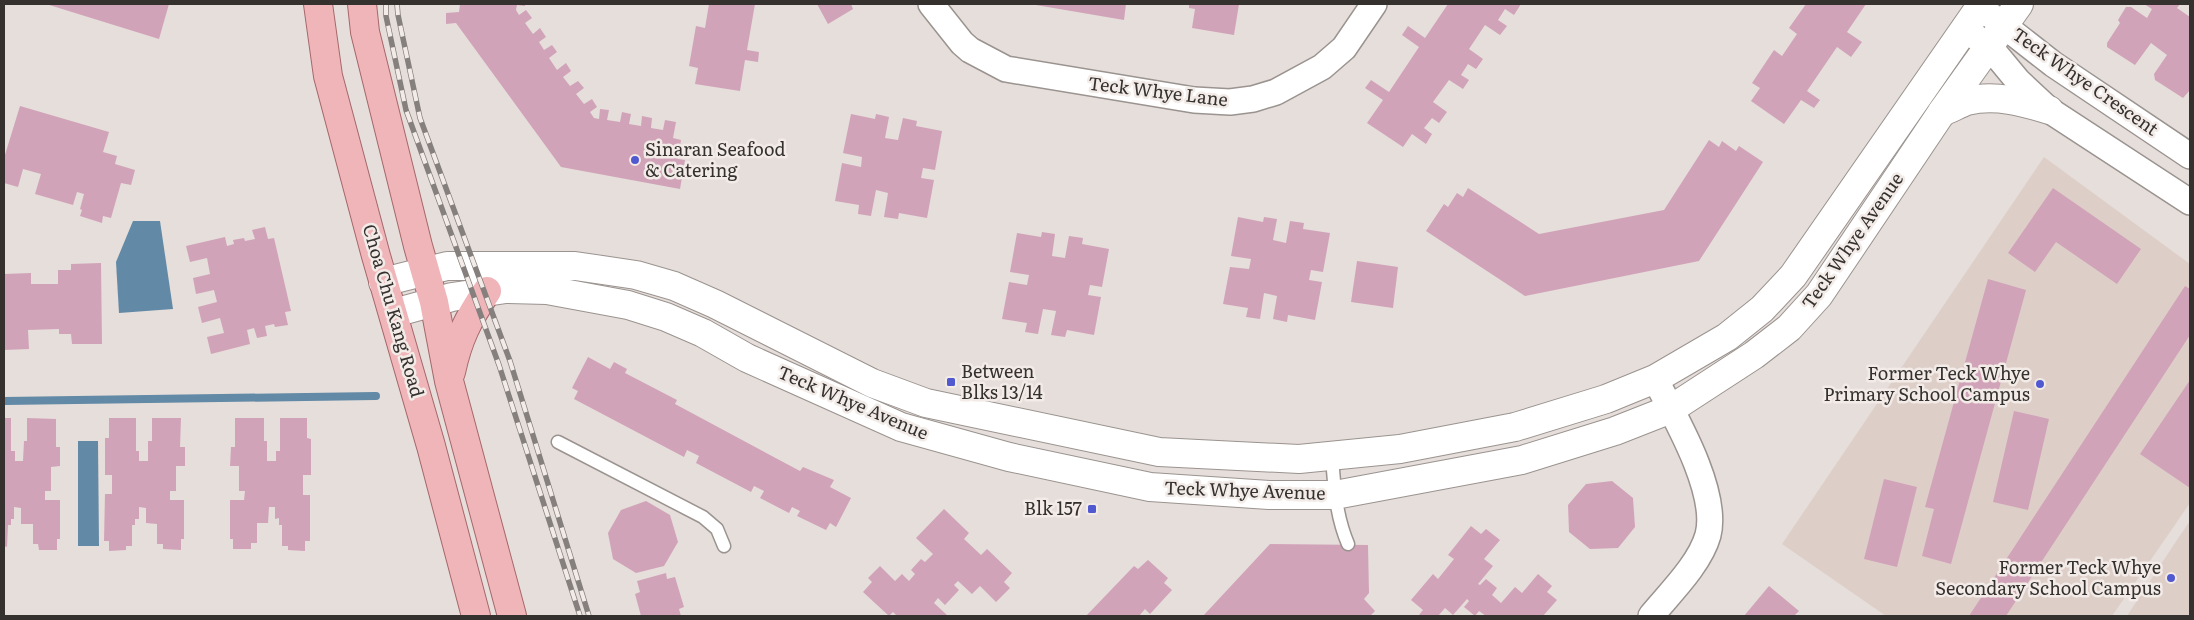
<svg xmlns="http://www.w3.org/2000/svg" width="2194" height="620" viewBox="0 0 2194 620" font-family="Literata,serif">
	<style>
		.built { fill: #decec8 }
		.water { fill: #6289a5 }
		.lines { fill: none; stroke-linecap: round; stroke-linejoin: round }
		.stream { stroke: #6289a5; stroke-width: 8 }
		.building { fill: #d1a3b9 }
		.service-casing { stroke: #9a938f; stroke-width: 15 }
		.minor-casing { stroke: #9a938f; stroke-width: 28 }
		.secondary-casing { stroke: #9a938f; stroke-width: 30 }
		.primary-casing { stroke: #a6676a; stroke-width: 30 }
		.service { stroke: #fff; stroke-width: 12 }
		.minor { stroke: #fff; stroke-width: 25 }
		.secondary { stroke: #fff; stroke-width: 28 }
		.primary { stroke: #efb5b8; stroke-width: 28 }
		.rail-casing { stroke: #85807d; stroke-width: 5.5 }
		.rail { stroke: #f3ebe7; stroke-width: 4; stroke-dasharray: 11; stroke-linecap: butt }
		.poi-dot { fill: #5059cf; stroke: #f3ebe7; stroke-width: 2 }
		.labels { text-anchor: middle; stroke-width: 5; stroke-linejoin: round; paint-order: stroke }
		.street-label { font-size: 18px; fill: #34312f; stroke: #f3ebe7 }
		.poi-label { font-size: 18px; fill: #34312f; stroke: #f3ebe7; text-anchor: end }
	</style>
	<rect width="100%" height="100%" fill="#e6deda"/>
	<g class="built">
		<path d="M2044 157 2190 264V503L2112 616H1886L1782 544Z"/>
		<path d="M2190 521V616H2127L2177 540Z"/>
	</g>
	<g class="water">
		<path d="M133 221H160L173 309 119 313 116 262Z"/>
		<path d="M78 441H98L99 546H78Z"/>
	</g>
	<g class="lines">
		<path class="stream" d="M4 401 376 396"/>
	</g>
	<g class="building">
		<path d="M46 4H169L159 39Z"/>
		<path d="M460 4H525V6L517 5 516 10 519 15 526 10 532 18 525 23 533 34 540 28 546 37 539 42 544 50 552 45 557 52 549 58 557 70 566 63 571 71 563 77 570 86 578 81 584 88 576 94 584 104 592 99 597 107 590 112 594 118 599 119 600 109 609 110 607 120 620 122 622 112 631 114 629 124 641 126 642 116 652 118 651 128 663 130 665 120 676 122 673 138 681 140 678 159 685 160 680 189 561 167 456 23 446 24V13L459 12Z"/>
		<path d="M709 4H755L747 50 759 52 758 62 745 60 740 91 695 84 698 68 689 66 696 26 705 28Z"/>
		<path d="M817 4H851L853 9 828 24Z"/>
		<path d="M1030 4H1126L1124 20Z"/>
		<path d="M1189 4H1239L1234 35 1192 28 1195 9 1189 8Z"/>
		<path d="M1448 4H1521L1514 15 1505 9 1498 20 1507 26 1500 35 1485 25 1469 49 1483 59 1476 69 1468 64 1461 75 1469 80 1463 89 1449 80 1433 102 1447 112 1439 123 1432 118 1424 128 1432 134 1426 144 1412 134 1403 147 1367 123 1383 100 1365 88 1371 80 1389 92 1419 47 1402 35 1408 26 1425 38Z"/>
		<path d="M1806 4H1866L1847 32 1862 42 1851 57 1837 47 1807 91 1820 100 1814 108 1801 100 1784 124 1751 101 1760 88 1752 83 1774 50 1782 56 1797 34 1789 28Z"/>
		<path d="M2144 4H2180L2177 8 2190 17V90L2183 98 2155 80 2154 74 2167 55 2151 43 2135 65 2107 47V43L2120 23 2118 20 2126 7H2131L2147 18 2152 9Z"/>
		<path d="M20 106 109 132 103 152 117 156 115 164 135 170 131 185 121 183 111 218 103 216 102 223 80 216 82 210 80 209 84 194 77 192 73 205 35 194 41 174 23 169 18 187 4 183V158Z"/>
		<path d="M851 114 875 119 876 114 889 117 885 138 898 140 903 118 917 121 916 126 942 131 935 170 923 168 921 178 934 180 927 218 899 213 898 219 884 217 888 193 876 190 871 216 858 214 859 205 835 201 842 163 861 167 862 157 843 153Z"/>
		<path d="M1709 140 1719 147 1722 141 1736 151 1739 146 1763 162 1699 261 1525 296 1426 231 1444 204 1448 207 1457 193 1463 197 1468 188 1539 234 1664 210Z"/>
		<path d="M2053 188 2141 249 2117 284 2056 242 2035 272 2008 253Z"/>
		<path d="M1238 217 1263 222 1264 217 1277 219 1273 240 1286 243 1290 221 1304 223 1303 229 1330 233 1323 272 1311 270 1309 280 1322 282 1315 320 1288 315 1287 322 1273 319 1277 296 1264 293 1260 319 1246 317 1248 308 1223 304 1230 267 1249 269 1251 259 1231 256Z"/>
		<path d="M265 227 268 239 274 238 291 311 285 312 288 325 275 327 274 324 265 326 267 336 257 338 254 328 247 330 250 344 211 354 207 337 224 333 220 318 202 323 198 307 217 302 214 290 196 294 193 278 210 274 207 258 190 262 186 246 225 237 227 246 234 244 233 240 244 238 245 241 255 239 252 230Z"/>
		<path d="M1042 232 1055 234 1052 256 1065 258 1069 236 1083 238 1082 244 1109 249 1102 287 1090 285 1088 295 1101 297 1094 335 1067 330 1065 337 1051 335 1056 311 1043 309 1038 334 1025 332 1027 323 1002 319 1009 282 1027 285 1029 275 1010 272 1017 233 1041 237Z"/>
		<path d="M1357 261 1398 267 1393 308 1351 302Z"/>
		<path d="M101 263 102 344H72L71 334H59V329L28 330 29 349 4 350V274L31 273V284H58V270H71V264Z"/>
		<path d="M1988 279 2026 290 1951 564 1922 556 1934 509 1925 507Z"/>
		<path d="M2185 286 2190 289V335L2006 616H1969Z"/>
		<path d="M588 357 610 369 614 362 627 369 625 373 677 400 675 404 800 471 803 467 834 480 830 487 851 498 836 527 830 523 826 530 797 516 800 511 792 507 789 513 760 498 764 491 754 486 751 492 696 463 699 456 687 450 684 457 574 399 578 391 572 388Z"/>
		<path d="M2190 380V488L2140 454Z"/>
		<path d="M2014 411 2049 419 2028 510 1993 502Z"/>
		<path d="M4 418H11V451H15V461H23L24 441H27V418L56 419V447H60V466L51 467V491H45V500H60V539H57V550H39L38 544H33V524H21V508L14 507V519H11V525H8L7 547 4 546Z"/>
		<path d="M109 418H136V451H139V461H148V441H152V418H181L180 447H185V466H176V491H170V500H184V539H181V550L163 549V544H157V524L146 523V508L139 507V519H135V525H132V546H126V550L109 551V541H104L105 494H112V475H105V438H109Z"/>
		<path d="M235 418H264V441H267V461H276V451H280V418H307V438L311 439V475H303V495H310V541H305V551L288 550V546H282V525H279V518L275 519V507H269L268 523H257V543H251V549H233V539H230V500H244L245 491H239V466H230L231 447H235Z"/>
		<path d="M1884 479 1917 487 1897 567 1864 559Z"/>
		<path d="M1612 481 1633 498 1635 527 1618 548 1590 549 1569 532 1568 505 1586 484Z"/>
		<path d="M646 501 670 515 678 542 664 566 636 573 613 559 608 533 621 510Z"/>
		<path d="M944 509 969 533 964 539 981 555 987 549 1012 573 1004 582 1010 588 996 602 980 586 972 594 958 581 954 585 959 590 945 605 938 598 934 603 948 616H897L893 612 889 616 863 592 872 582 868 578 880 566 895 581 902 574 909 581 915 574 911 570 921 559 925 562 933 554 916 538Z"/>
		<path d="M1471 526 1481 534 1486 529 1500 540 1484 559 1493 566 1478 584 1480 585 1486 579 1497 588 1492 595 1501 603 1515 587 1522 593 1538 574 1552 586 1547 592 1557 600 1543 616H1486L1479 611 1475 616 1464 607 1469 601 1467 599 1453 615 1445 608 1438 616 1419 615 1423 610 1411 600 1433 574 1438 579 1454 559 1448 555Z"/>
		<path d="M1270 544 1368 545 1369 593 1364 599 1375 611 1370 616H1203Z"/>
		<path d="M1148 560 1168 578 1164 583 1172 590 1150 614 1145 609 1139 616H1086L1134 566 1138 569Z"/>
		<path d="M666 573 667 579 675 577 684 607 679 609 681 616H641L635 594 640 592 637 581Z"/>
		<path d="M1769 586 1799 611 1794 616H1744Z"/>
	</g>
	<g class="lines">
		<g class="service-casing">
			<g id="service">
				<path d="M558 442 703 517 717 529 724 546"/>
				<path d="M1332 456C1334 486 1336 516 1348 544"/>
			</g>
		</g>
		<g class="minor-casing">
			<g id="minor">
				<path d="M931 4 962 43 970 50 1006 69 1194 100 1230 102 1253 99 1276 92 1322 67 1344 48 1374 4"/>
				<path d="M1980 7 2053 64 2190 156"/>
				<path d="M1964 29 1989 46 2018 81 2049 110 2190 202"/>
				<path d="M1651 616C1669 594 1700 564 1708 535 1719 492 1675 417 1655 379"/>
			</g>
		</g>
		<g class="secondary-casing">
			<g id="secondary">
				<path d="M1942 112C1950 109 1959 104 1967 101 1995 94 2024 102 2049 110"/>
				<path d="M383 282 447 266H575L636 275 674 286 715 304 872 383 926 403 1159 452 1299 459 1400 449 1515 427 1606 399 1655 379 1727 337 1762 309 1793 276 1982 4"/>
				<path d="M394 313 452 297 506 289 547 290 628 305 666 317 703 333 747 358 901 427 1009 457 1150 487 1269 495H1335L1522 460 1615 431 1671 409 1754 355 1789 328 1819 295 1942 112 2019 4"/>
			</g>
		</g>
		<g class="primary-casing">
			<g id="primary">
				<path d="M318 4 328 76 376 256 431 446 476 616"/>
				<path d="M362 4 365 32 418 246 434 302 449 381 512 616"/>
				<path d="M451 372C458 339 468 319 487 291"/>
			</g>
		</g>
		<use href="#service" class="service"/>
		<use href="#minor" class="minor"/>
		<use href="#secondary" class="secondary"/>
		<use href="#primary" class="primary"/>
		<g class="rail-casing">
			<g id="rail">
				<path d="M386 4V16L406 110 499 365 580 616"/>
				<path d="M397 4 398 15 420 118 510 361 589 616"/>
			</g>
		</g>
		<use href="#rail" class="rail"/>
	</g>
	<g class="poi-dot">
		<circle cx="635" cy="160" r="5"/>
		<rect x="946" y="377" width="10" height="10" rx="2.5"/>
		<circle cx="2040" cy="384" r="5"/>
		<rect x="1087" y="504" width="10" height="10" rx="2.5"/>
		<circle cx="2171" cy="578" r="5"/>
	</g>
	<g class="labels">
		<g class="street-label">
			<text transform="translate(2085 82) rotate(35)" y="6">Teck Whye Crescent</text>
			<text transform="translate(1158 92) rotate(7)" y="6">Teck Whye Lane</text>
			<text transform="translate(1853 241) rotate(-55)" y="6">Teck Whye Avenue</text>
			<text transform="translate(393 311) rotate(74)" y="6">Choa Chu Kang Road</text>
			<text transform="translate(853 403) rotate(23)" y="6">Teck Whye Avenue</text>
			<text transform="translate(1245 491) rotate(2)" y="6">Teck Whye Avenue</text>
		</g>
		<g class="poi-label">
			<text x="645" y="156" text-anchor="start">Sinaran Seafood<tspan x="645" dy="21">&amp; Catering</tspan></text>
			<text x="961" y="378" text-anchor="start">Between<tspan x="961" dy="21">Blks 13/14</tspan></text>
			<text x="2030" y="380">Former Teck Whye<tspan x="2030" dy="21">Primary School Campus</tspan></text>
			<text x="1082" y="515">Blk 157</text>
			<text x="2161" y="574">Former Teck Whye<tspan x="2161" dy="21">Secondary School Campus</tspan></text>
		</g>
	</g>
	<rect width="2194" height="620" fill="none" stroke="#34312f" stroke-width="10"/>
</svg>
